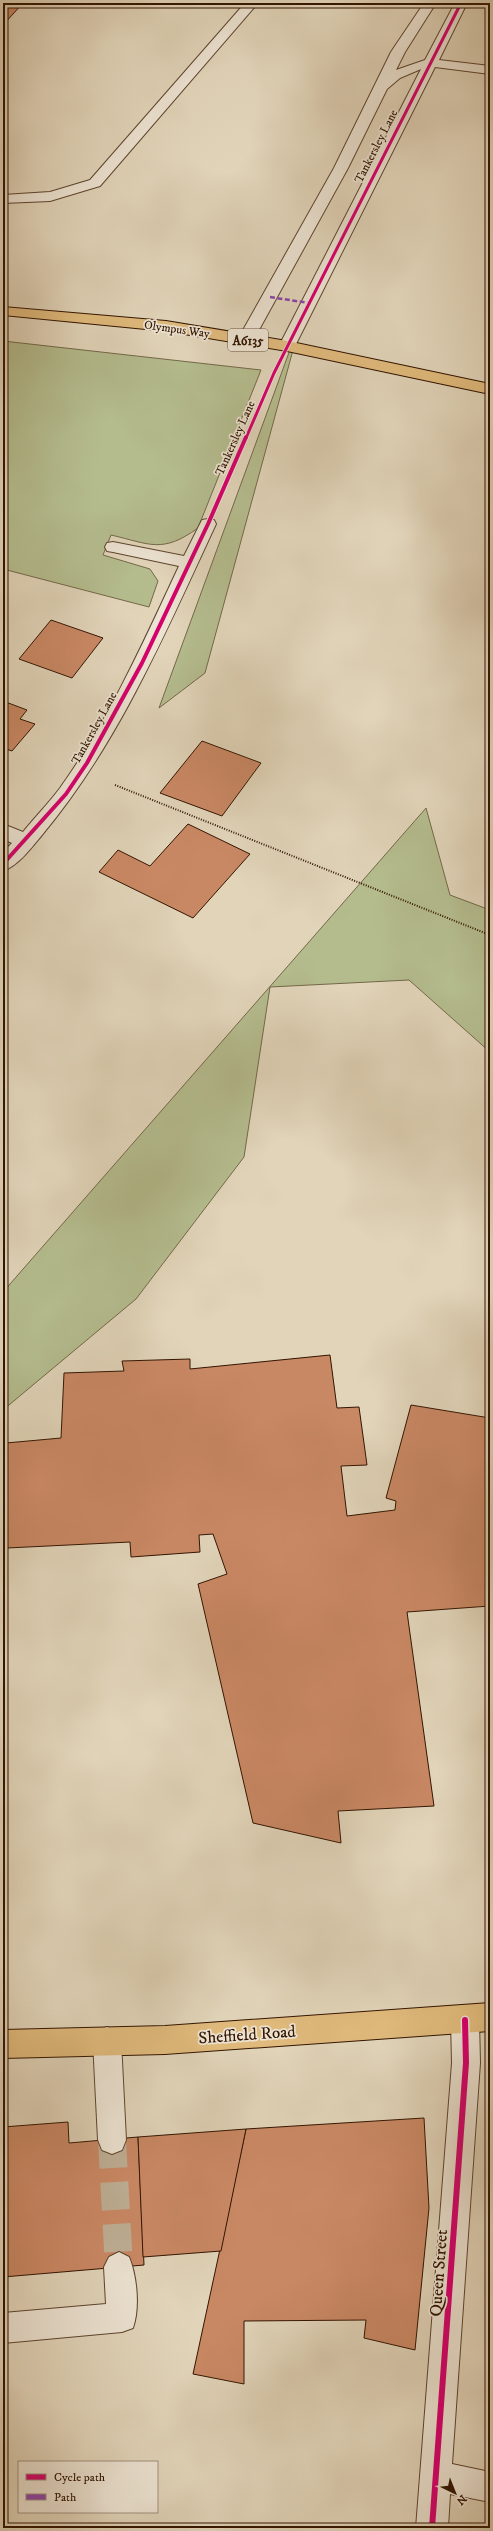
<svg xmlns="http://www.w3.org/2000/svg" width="493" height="2531" viewBox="0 0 493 2531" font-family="'IM FELL DW Pica',serif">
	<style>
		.green { fill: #b4bc8e; stroke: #736848 }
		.building { fill: #c98864; stroke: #321401 }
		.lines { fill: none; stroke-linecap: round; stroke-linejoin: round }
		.minor-tunnel { stroke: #beae94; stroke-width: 28; stroke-dasharray: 28 14; stroke-linecap: butt }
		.minor-casing { stroke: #5e442f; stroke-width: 2 }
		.major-casing { stroke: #321401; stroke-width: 2 }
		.path { stroke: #321401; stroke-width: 2; stroke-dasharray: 1 1.5; stroke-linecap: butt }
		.minor { fill: #ece3d2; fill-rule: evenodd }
		.major { fill: #e0ba7c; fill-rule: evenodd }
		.quiet { stroke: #8e44ad; stroke-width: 2.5; stroke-dasharray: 5 2.5; stroke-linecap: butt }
		.cycleway-far2-casing { stroke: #ece3d2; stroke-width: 4.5 }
		.cycleway-far1-casing { stroke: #ece3d2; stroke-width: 6 }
		.cycleway-casing { stroke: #ece3d2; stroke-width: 9 }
		.cycleway-far2 { stroke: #d6006c; stroke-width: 3 }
		.cycleway-far1 { stroke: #d6006c; stroke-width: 4 }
		.cycleway { stroke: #d6006c; stroke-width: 6 }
		.labels { text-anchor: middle; stroke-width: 3.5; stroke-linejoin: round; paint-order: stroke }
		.far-street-label { font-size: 12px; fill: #321401; stroke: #ece3d2 }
		.shield { fill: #ece3d2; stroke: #6a5240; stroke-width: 1 }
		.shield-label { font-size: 13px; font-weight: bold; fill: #321401 }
		.near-street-label { font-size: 17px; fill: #321401; stroke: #ece3d2 }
	</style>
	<rect width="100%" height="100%" fill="#e1d4b9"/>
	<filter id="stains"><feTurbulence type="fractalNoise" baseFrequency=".005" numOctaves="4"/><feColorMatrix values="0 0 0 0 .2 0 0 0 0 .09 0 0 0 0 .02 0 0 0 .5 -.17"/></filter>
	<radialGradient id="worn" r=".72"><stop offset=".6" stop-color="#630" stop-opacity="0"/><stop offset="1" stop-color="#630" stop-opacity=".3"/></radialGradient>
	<g class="green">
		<path d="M302 317 205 673 159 708Z"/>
		<path d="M3 341 261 370 198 528C162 554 150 544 111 535L103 555 150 569 158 581 149 607 3 569Z"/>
		<path d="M426 808 450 895 490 910V1052L409 980 270 987 244 1157 136 1299 3 1410V1292Z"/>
	</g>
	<g class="building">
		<path d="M3 3H23L3 25Z"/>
		<path d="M51 620 103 638 72 678 19 659Z"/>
		<path d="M3 701 27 710 20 719 35 724 12 751 3 748Z"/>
		<path d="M202 741 261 763 222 816 160 793Z"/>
		<path d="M188 824 250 854 193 918 99 872 118 850 150 866Z"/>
		<path d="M330 1355 337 1408 359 1407 367 1465 341 1466 347 1516 395 1510 396 1501 386 1498 411 1405 490 1418V1606L407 1612 434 1806 338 1811 341 1843 253 1823 198 1584 227 1574 213 1534 199 1535 200 1552 131 1557 130 1542 7 1548 6 1443 61 1438 64 1373 124 1371 122 1361 190 1359V1369Z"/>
		<path d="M424 2118 429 2208 415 2350 364 2338 366 2320 244 2321V2384L193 2374 246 2129Z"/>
		<path d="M68 2122 69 2143 138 2137 144 2265 3 2277V2127Z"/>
		<path d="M246 2129 221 2251 143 2257 138 2137Z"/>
	</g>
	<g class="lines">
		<path class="minor-tunnel" d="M112 2140 119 2267"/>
		<g class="minor-casing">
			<g id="minor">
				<path d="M245 3H258L100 186 50 201 3 203V195L50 192 90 180Z"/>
				<path d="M424 3H436L405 52 396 70 425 60 455 3H467L439 60 490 66V74L435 67 295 346 287 351 282 349 279 346 421 69 400 78 387 89 348 168 254 339 251 342H241L238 339 334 168 391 52Z"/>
				<path d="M208 519 214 520 216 524C166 631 119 743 42 835 32 847 18 866 3 871V852L12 843 3 839V824L23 832C35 817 49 803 60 788 109 720 144 641 179 566L113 552 107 551 105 547 107 543 113 542 184 556 202 520Z"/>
				<path d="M465 2006 475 2010 479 2020 480 2063 452 2464 490 2472V2502L450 2494 448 2528H416L452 2063 451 2020 455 2010Z"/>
				<path d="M107 2027 117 2031 121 2041 126 2140 122 2150 112 2154 102 2150 98 2140 93 2041 97 2031Z"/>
				<path d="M119 2252 129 2257C137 2276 140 2308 133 2328L122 2332 3 2343V2313L106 2304 104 2267 109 2257Z"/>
			</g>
		</g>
		<g class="major-casing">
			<g id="major">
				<path d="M3 307 166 321 287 341 490 384V394L287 351 166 331 3 315Z"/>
				<path d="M490 2003V2031L165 2054 3 2058V2030L165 2026Z"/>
			</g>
		</g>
		<path class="path" d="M115 785 490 935"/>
		<use href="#minor" class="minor"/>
		<use href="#major" class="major"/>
		<path class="quiet" d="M270 297 309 303"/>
		<g class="cycleway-far2-casing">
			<path id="cycleway-far2" d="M246 438 274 373 461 3"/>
		</g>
		<g class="cycleway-far1-casing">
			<path id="cycleway-far1" d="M3 864 66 794 87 763 142 663 208 524 246 437"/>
		</g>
		<g class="cycleway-casing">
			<path id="cycleway" d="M432 2528 466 2063 465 2020"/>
		</g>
		<use href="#cycleway-far2" class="cycleway-far2"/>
		<use href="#cycleway-far1" class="cycleway-far1"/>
		<use href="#cycleway" class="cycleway"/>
	</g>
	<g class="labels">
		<g class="far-street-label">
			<text transform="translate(376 146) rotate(-63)" y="4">Tankersley Lane</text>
			<text transform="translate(177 329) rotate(8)" y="4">Olympus Way</text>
			<text transform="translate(235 438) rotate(-66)" y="4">Tankersley Lane</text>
			<text transform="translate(94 728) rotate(-61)" y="4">Tankersley Lane</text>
		</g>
		<rect class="shield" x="228" y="329" width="40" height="22" rx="3"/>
		<g class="shield-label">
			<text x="248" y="345">A6135</text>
		</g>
		<g class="near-street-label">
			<text transform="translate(247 2034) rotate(-4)" y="6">Sheffield Road</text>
			<text transform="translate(438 2273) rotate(-86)" y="6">Queen Street</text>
		</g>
	</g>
	<rect width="493" height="2531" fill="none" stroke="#e1d4b9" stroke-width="16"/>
	<rect x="4" y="4" width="485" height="2523" fill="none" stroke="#321401" stroke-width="2"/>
	<rect x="8" y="8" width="477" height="2515" fill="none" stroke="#321401"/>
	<rect x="18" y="2461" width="140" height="52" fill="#ece3d2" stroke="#a2907e"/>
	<rect x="26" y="2474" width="20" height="6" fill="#d6006c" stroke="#a2907e"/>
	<text x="54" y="2481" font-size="12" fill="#321401">Cycle path</text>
	<rect x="26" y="2494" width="20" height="6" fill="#8e44ad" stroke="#a2907e"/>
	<text x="54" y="2501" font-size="12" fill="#321401">Path</text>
	<g transform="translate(455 2493) rotate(137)" stroke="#ece3d2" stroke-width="3" paint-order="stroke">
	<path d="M0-3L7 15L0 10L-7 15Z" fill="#321401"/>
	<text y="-6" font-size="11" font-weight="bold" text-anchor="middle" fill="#321401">N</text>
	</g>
	<rect width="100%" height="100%" filter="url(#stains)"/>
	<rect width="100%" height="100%" fill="url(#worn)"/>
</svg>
